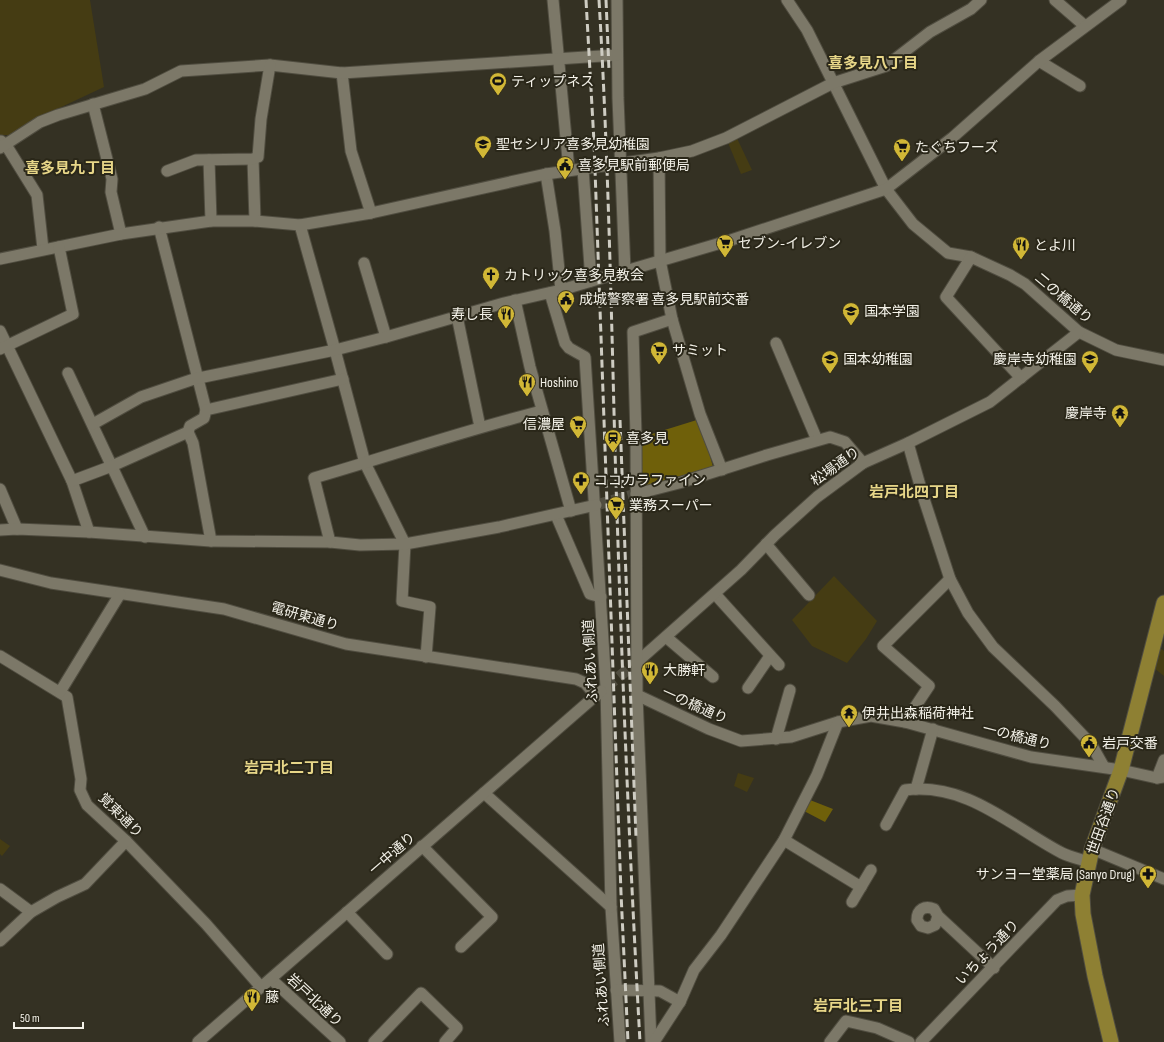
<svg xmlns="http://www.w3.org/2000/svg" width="1164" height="1042" viewBox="0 0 1164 1042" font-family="'Sofia Sans Condensed','Noto Sans JP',sans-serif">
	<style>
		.green { fill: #453c13 }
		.forest { fill: #6f600a }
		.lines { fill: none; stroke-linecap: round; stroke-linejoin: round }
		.minor-tunnel { stroke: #514e41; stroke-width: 11; stroke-dasharray: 11 5.5; stroke-linecap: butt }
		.minor-casing { stroke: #504d40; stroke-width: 13 }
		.major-casing { stroke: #504d40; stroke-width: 17 }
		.minor { stroke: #7c7868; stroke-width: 11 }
		.major { stroke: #8e8033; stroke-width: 15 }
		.rail { stroke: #ceccc2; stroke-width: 3; stroke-dasharray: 8 4; stroke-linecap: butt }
		.labels { text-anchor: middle; stroke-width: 4; stroke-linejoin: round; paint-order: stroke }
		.poi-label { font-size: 14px; fill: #f3f1e8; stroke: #2a2719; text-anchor: start }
		.street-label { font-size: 14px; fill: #f3f1e8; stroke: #2a2719 }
		.neighbourhood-label { font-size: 15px; font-weight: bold; fill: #e7d688; stroke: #2a2719 }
	</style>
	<rect width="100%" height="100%" fill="#343123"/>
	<g class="green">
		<path d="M0 0H90L104 87 40 117 10 135H0Z"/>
		<path d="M735 134 752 170 741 174 726 138Z"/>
		<path d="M834 576 877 621 866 639 847 663 812 646 792 620Z"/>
		<path d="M1158 646 1164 651V676L1154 668Z"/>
		<path d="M738 773 754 778 747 792 734 786Z"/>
		<path d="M0 839 10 846 2 856 0 854Z"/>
	</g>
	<g class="forest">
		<path d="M700 419 713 467 641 487 642 437Z"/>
		<path d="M810 800 833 809 825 822 804 811Z"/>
	</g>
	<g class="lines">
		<g class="minor-tunnel">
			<path d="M596 505 636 494"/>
			<path d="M606 687 636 663"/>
		</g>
		<g class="minor-casing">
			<g id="minor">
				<path d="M553 0 569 170"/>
				<path d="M617 0 618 98 625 271"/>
				<path d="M787 0 807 30 886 189 913 224 948 253 971 257 1010 275 1025 284 1079 332 1116 350 1164 360"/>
				<path d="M1055 0 1085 26"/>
				<path d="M1039 61 1080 86"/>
				<path d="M342 73 351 151 371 213"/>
				<path d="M93 104 112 179 111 192 121 234"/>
				<path d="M1 141 6 145 37 195 43 249"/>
				<path d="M0 148 40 122 58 115 145 89 181 71 270 65 342 73 617 55"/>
				<path d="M659 158 660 260 672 319 700 414 722 470"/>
				<path d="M253 159 255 221"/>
				<path d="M209 160 211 221"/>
				<path d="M583 169 591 281"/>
				<path d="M167 171 196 160 253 159 258 157 261 119 270 65"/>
				<path d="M546 174 555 231 561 290"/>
				<path d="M300 225 335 350 365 463 405 544 402 601 430 607 426 657"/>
				<path d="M159 227 206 410"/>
				<path d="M971 257 946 297 1021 378"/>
				<path d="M0 259 121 234 211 221H255L300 225 371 213 546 174 659 158 692 151 726 138 833 83 886 66 930 32 971 9 981 0"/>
				<path d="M364 263 386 337"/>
				<path d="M550 293 565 343 569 348 585 357 606 687 611 907 620 1042"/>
				<path d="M515 300 530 367 571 511"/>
				<path d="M457 316 480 427"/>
				<path d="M0 331 72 481 89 532"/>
				<path d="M776 343 817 440"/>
				<path d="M0 349 73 314 59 247"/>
				<path d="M68 373 145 537"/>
				<path d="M93 424 141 397 194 379 335 350 386 337 504 303 561 290 731 240 886 189 952 138 1039 61 1121 0"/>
				<path d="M188 432 193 443 211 541"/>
				<path d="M908 443 923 496 950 579 968 613 993 647 1055 706 1091 744 1104 767"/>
				<path d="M72 481 112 466 188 432 190 426 204 418 206 410 343 379"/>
				<path d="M0 489 17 529"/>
				<path d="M636 494 679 483 767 455 830 437 845 442 863 463"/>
				<path d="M556 515 590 594 601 597"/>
				<path d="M0 530 17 529 89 532 211 541 330 542 360 545 405 544 499 527 596 505"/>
				<path d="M330 542 314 478C390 456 465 430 542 411"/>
				<path d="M766 544 809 595"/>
				<path d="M0 570 51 583 224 609 346 644 576 679 585 683 596 696"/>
				<path d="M715 594 779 665"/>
				<path d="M666 637 713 677"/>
				<path d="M0 656 67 697 81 779 80 790 87 805 126 841 206 924 261 987"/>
				<path d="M636 663 741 570 775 535 817 497 863 463 908 443 990 402 1079 332"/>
				<path d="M748 688 770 656"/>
				<path d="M60 692 120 594"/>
				<path d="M637 695 709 729 741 741 791 737 838 722 871 716 905 722 1031 757 1121 770 1157 778 1164 777"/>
				<path d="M905 722 929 686 883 646 950 579"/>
				<path d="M776 739 790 690"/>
				<path d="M1157 778 1164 760"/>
				<path d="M916 789 933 729"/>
				<path d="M484 793 611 907"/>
				<path d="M886 825 905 790C967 782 1012 827 1062 853 1070 857 1080 859 1089 862"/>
				<path d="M784 840 861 887"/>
				<path d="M422 846 492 917 461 947"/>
				<path d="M1092 849 1164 879"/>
				<path d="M0 889 31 912"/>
				<path d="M852 902 871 870"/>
				<path d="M347 912 387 954"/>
				<path d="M938 916 935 925 928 928 921 926 917 920C917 909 925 905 934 909L938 916 994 968"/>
				<path d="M0 941 31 912 57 897 85 884 126 841"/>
				<path d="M271 979 340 1042"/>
				<path d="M616 990 660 991 680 1002"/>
				<path d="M198 1042 601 691"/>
				<path d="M374 1042 421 993 457 1028 445 1042"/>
				<path d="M651 1042 637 695 636 436 633 332 672 319"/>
				<path d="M654 1042 680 1002 694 970 721 935 784 840 817 775 838 722"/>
				<path d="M830 1042 846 1021 877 1028 909 1042"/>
				<path d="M921 1042 1057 900 1067 896 1082 895"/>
			</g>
		</g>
		<g class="major-casing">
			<path id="major" d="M1111 1042 1095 976 1083 914 1082 895 1092 849 1121 770 1164 603"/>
		</g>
		<use href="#minor" class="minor"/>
		<use href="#major" class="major"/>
		<g class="rail">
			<path d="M586 0 594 142 621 893 628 1042"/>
			<path d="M599 0C608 150 611 300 615 450 621 648 629 845 640 1042"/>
			<path d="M606 0 609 70"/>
			<path d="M620 420 636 837"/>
		</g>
	</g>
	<defs>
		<g id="stadium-pin" transform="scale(0.9)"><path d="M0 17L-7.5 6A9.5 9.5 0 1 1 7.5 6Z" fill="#d1b736" stroke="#2a2719"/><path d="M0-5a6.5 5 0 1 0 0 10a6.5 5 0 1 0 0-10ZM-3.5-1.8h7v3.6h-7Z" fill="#111"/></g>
		<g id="school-pin" transform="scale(0.9)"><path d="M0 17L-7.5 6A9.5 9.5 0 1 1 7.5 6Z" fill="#d1b736" stroke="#2a2719"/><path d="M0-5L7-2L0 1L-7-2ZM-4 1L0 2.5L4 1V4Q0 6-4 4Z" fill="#111"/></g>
		<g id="supermarket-pin" transform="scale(0.9)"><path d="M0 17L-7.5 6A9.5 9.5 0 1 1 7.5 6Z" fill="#d1b736" stroke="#2a2719"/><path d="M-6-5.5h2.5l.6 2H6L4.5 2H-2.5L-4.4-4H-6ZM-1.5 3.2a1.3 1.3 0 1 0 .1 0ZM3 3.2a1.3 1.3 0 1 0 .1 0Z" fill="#111"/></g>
		<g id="civic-pin" transform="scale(0.9)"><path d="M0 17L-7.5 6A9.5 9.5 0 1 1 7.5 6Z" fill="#d1b736" stroke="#2a2719"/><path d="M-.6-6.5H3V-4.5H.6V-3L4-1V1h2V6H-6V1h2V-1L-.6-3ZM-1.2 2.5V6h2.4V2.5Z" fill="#111"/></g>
		<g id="restaurant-pin" transform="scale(0.9)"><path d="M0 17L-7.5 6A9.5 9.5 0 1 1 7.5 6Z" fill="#d1b736" stroke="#2a2719"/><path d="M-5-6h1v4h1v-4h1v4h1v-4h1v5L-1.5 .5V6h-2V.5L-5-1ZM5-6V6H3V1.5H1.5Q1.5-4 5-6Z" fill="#111"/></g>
		<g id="church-pin" transform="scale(0.9)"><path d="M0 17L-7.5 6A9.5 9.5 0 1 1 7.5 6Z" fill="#d1b736" stroke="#2a2719"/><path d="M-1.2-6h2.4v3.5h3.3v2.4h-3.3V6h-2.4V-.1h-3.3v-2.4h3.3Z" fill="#111"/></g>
		<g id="temple-pin" transform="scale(0.9)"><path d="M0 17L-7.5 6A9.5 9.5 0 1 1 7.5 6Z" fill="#d1b736" stroke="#2a2719"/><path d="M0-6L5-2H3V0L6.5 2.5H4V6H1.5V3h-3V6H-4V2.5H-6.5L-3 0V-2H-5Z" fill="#111"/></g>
		<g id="station-pin" transform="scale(0.9)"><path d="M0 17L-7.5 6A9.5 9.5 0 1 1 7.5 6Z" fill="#d1b736" stroke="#2a2719"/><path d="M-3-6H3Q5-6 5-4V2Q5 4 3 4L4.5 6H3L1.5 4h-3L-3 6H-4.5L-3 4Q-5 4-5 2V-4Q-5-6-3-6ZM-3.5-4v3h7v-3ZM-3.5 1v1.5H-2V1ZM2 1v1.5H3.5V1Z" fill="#111"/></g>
		<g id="pharmacy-pin" transform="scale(0.9)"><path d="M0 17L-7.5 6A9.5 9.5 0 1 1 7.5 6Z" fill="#d1b736" stroke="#2a2719"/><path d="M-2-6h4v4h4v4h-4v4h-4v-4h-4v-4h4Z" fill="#111"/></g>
	</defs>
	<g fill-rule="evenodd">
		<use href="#stadium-pin" x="498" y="81"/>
		<use href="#school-pin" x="483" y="144"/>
		<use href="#supermarket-pin" x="902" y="147"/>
		<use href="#civic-pin" x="565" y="165"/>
		<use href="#supermarket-pin" x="725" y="243"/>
		<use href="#restaurant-pin" x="1021" y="245"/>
		<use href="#church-pin" x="491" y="275"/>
		<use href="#civic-pin" x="566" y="299"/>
		<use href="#school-pin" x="851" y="311"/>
		<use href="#restaurant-pin" x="506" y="314"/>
		<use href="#supermarket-pin" x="659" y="350"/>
		<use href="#school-pin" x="830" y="359"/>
		<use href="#school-pin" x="1090" y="359"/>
		<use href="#restaurant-pin" x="527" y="382"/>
		<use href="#temple-pin" x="1120" y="413"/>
		<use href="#supermarket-pin" x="578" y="424"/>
		<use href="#station-pin" x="613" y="438"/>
		<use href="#pharmacy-pin" x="581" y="480"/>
		<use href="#supermarket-pin" x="616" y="505"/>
		<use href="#restaurant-pin" x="650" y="670"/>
		<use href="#temple-pin" x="849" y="713"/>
		<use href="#civic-pin" x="1089" y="743"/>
		<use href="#pharmacy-pin" x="1148" y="874"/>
		<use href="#restaurant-pin" x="252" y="997"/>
	</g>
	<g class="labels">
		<g class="poi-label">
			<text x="511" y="86">ティップネス</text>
			<text x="496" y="149">聖セシリア喜多見幼稚園</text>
			<text x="915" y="152">たぐちフーズ</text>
			<text x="578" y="170">喜多見駅前郵便局</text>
			<text x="738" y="248">セブン-イレブン</text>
			<text x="1034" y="250">とよ川</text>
			<text x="504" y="280">カトリック喜多見教会</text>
			<text x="579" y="304">成城警察署 喜多見駅前交番</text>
			<text x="864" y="316">国本学園</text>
			<text x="493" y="319" text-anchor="end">寿し長</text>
			<text x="672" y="355">サミット</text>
			<text x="843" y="364">国本幼稚園</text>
			<text x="1077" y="364" text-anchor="end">慶岸寺幼稚園</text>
			<text x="540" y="387">Hoshino</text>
			<text x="1107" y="418" text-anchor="end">慶岸寺</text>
			<text x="565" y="429" text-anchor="end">信濃屋</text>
			<text x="626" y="443">喜多見</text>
			<text x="594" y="485">ココカラファイン</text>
			<text x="629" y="510">業務スーパー</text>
			<text x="663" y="675">大勝軒</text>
			<text x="862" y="718">伊井出森稲荷神社</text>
			<text x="1102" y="748">岩戸交番</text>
			<text x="1135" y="879" text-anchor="end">サンヨー堂薬局 (Sanyo Drug)</text>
			<text x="265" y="1002">藤</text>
		</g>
		<g class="street-label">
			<text transform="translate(1064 298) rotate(40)" y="5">二の橋通り</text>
			<text transform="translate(835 466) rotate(-35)" y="5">松場通り</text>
			<text transform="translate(305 616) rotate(16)" y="5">電研東通り</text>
			<text transform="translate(590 661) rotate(-93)" y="5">ふれあい側道</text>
			<text transform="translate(695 705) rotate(24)" y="5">一の橋通り</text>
			<text transform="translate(1017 736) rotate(14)" y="5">一の橋通り</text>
			<text transform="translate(121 815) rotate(45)" y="5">覚東通り</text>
			<text transform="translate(1103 821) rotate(-70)" y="5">世田谷通り</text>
			<text transform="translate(392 853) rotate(-41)" y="5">一中通り</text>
			<text transform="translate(987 952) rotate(-46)" y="5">いちょう通り</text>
			<text transform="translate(601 985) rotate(-94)" y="5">ふれあい側道</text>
			<text transform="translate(315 1000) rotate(43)" y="5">岩戸北通り</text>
		</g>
		<g class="neighbourhood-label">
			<text x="873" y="68">喜多見八丁目</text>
			<text x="70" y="173">喜多見九丁目</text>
			<text x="914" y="497">岩戸北四丁目</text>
			<text x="289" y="773">岩戸北二丁目</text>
			<text x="858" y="1011">岩戸北三丁目</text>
		</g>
	</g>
	<path d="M14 1022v6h69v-6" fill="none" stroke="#f3f1e8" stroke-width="2"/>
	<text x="20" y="1022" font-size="12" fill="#f3f1e8" stroke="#2a2719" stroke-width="3" paint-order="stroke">50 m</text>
</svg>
